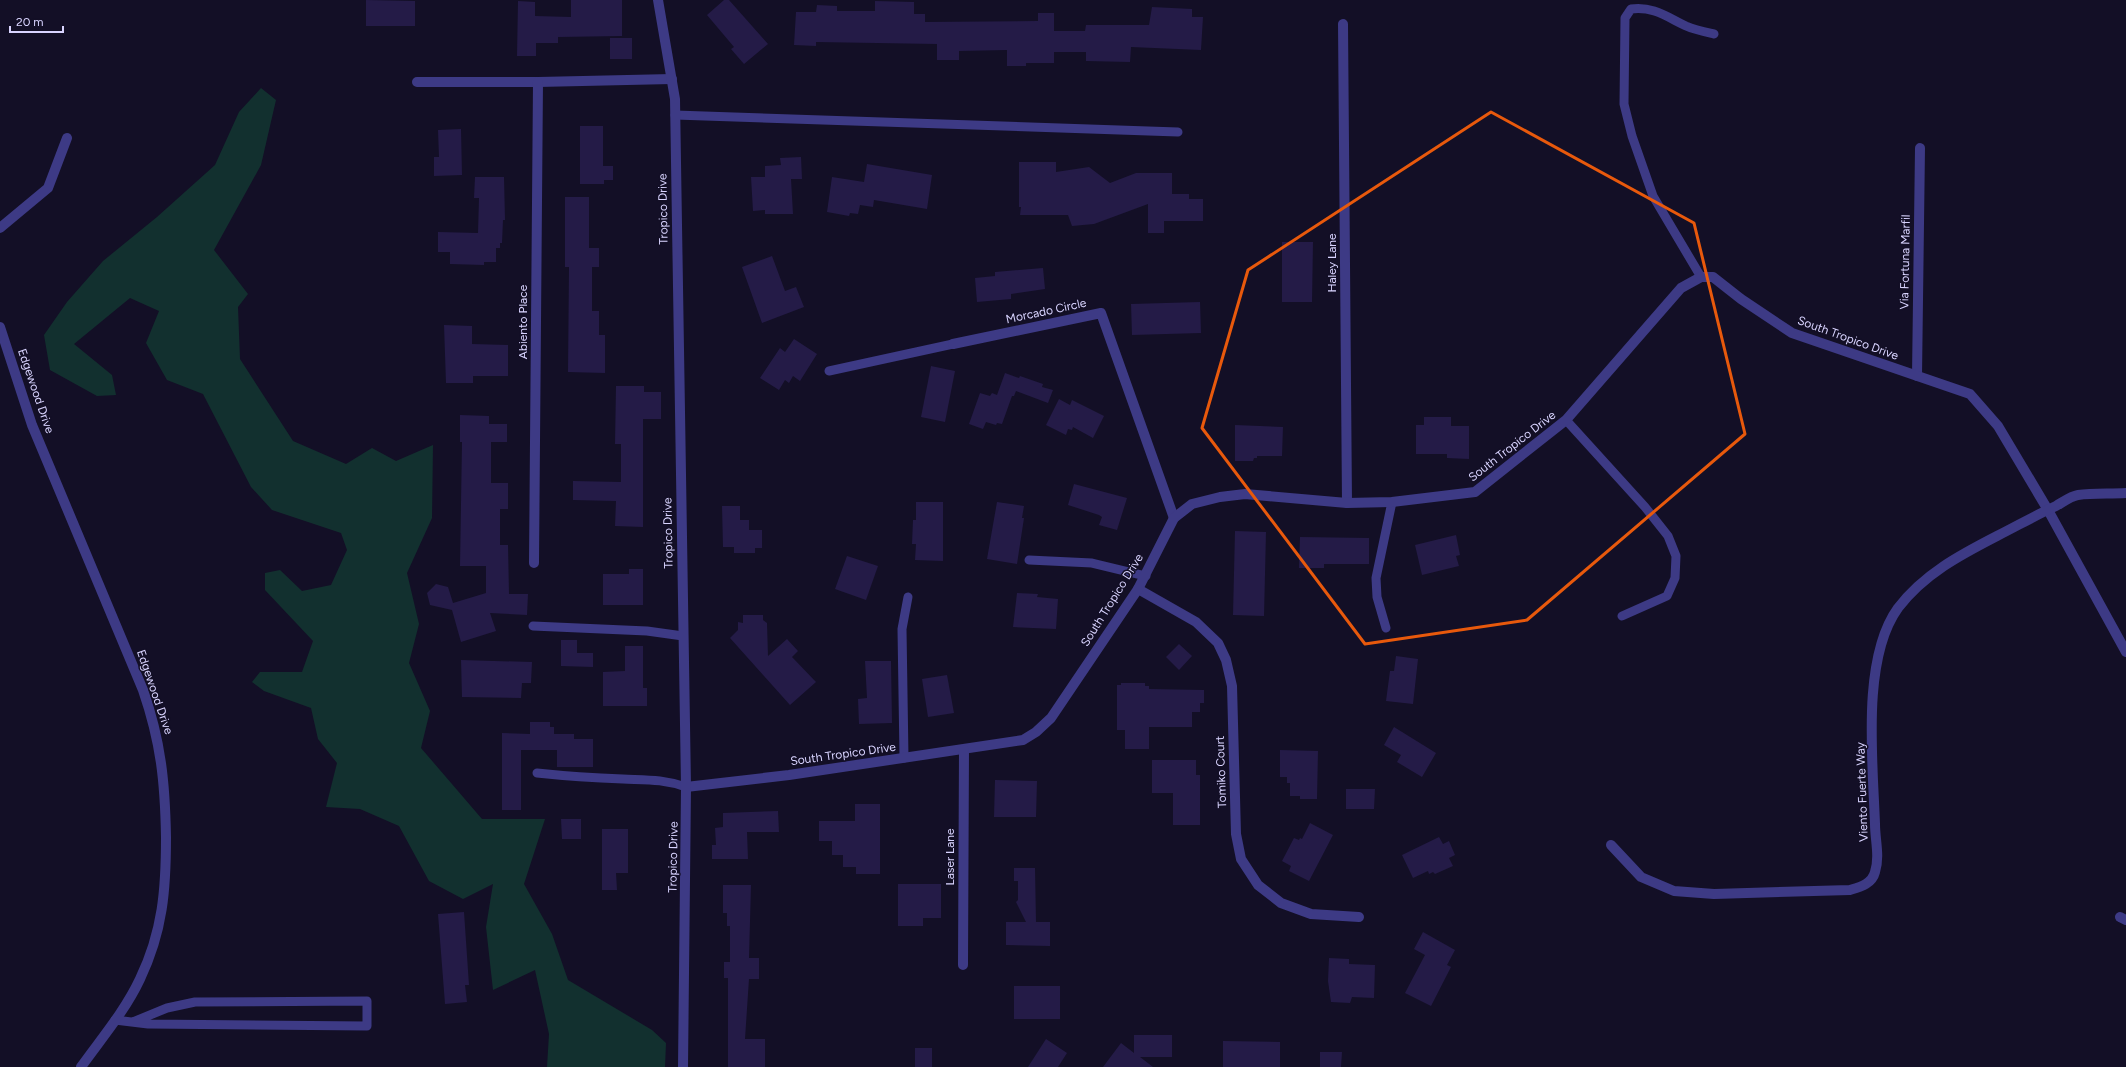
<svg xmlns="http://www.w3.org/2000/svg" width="2126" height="1067" viewBox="0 0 2126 1067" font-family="Figtree,sans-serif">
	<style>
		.green { fill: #12302f }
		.building { fill: #241b47 }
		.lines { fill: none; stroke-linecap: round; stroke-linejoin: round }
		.service { stroke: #3d3a85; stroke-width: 9 }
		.minor { stroke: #3d3a85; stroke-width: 10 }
		.tertiary { stroke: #3d3a85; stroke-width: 10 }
		.marked { fill: none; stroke: #e8590c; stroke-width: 3; stroke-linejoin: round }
		.labels { text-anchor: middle; stroke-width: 3; stroke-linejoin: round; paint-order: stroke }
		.street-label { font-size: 12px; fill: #d9d4ff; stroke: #130f26 }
	</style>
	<rect width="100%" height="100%" fill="#130f26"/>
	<path class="green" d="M261 88 276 100 261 165 214 250 248 294 238 307 240 359 293 441 346 464 372 448 396 461 433 445 432 518 407 573 419 624 409 663 430 711 421 748 482 819H545L524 884 552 934 568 980 652 1030 666 1043 665 1067H547L549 1034 535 970 493 990 486 927 493 884 463 899 429 881 399 826 360 809 326 807 337 763 318 739 311 708 264 691 252 682 260 672H302L313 641 265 590V573L280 570 302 591 331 585 347 550 341 533 272 510 251 487 203 394 167 380 146 343 159 311 130 298 74 344 112 375 116 395 97 396 50 370 44 335 67 302 103 261 157 217 215 165 239 112Z"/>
	<g class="building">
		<path d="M366 0 415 1V26H366Z"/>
		<path d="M571 0H622V36L558 37V43H536V56H517L518 1 535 2V16L571 17Z"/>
		<path d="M724 0H729L768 44 744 64 731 49 734 47 707 15Z"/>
		<path d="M875 1 914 2V14H925V22L1038 21V13H1054V31H1085L1086 25H1149L1152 7 1192 9V17H1203L1201 50 1131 47 1130 62 1086 61V52H1054V63H1026V66H1007V50L959 51V60H937V44L816 42V46L794 45 796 12H816L817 5 837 6V11H875Z"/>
		<rect x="610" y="38" width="22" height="21"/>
		<path d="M580 126H603V166H613V180H604V184H580Z"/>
		<path d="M461 129 462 175 434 176V157H439L438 130Z"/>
		<path d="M801 157 802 179H791L793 214H765V210L753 211 751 177H765V166L781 165 780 158Z"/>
		<path d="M1019 162H1056V172L1089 167 1110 183 1136 173H1172V194H1189V199H1203V221H1164V233H1148V204L1094 224 1072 226 1068 215H1020L1021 207H1019Z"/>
		<path d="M867 164 932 175 927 209 874 200 873 207 860 205 858 214 850 213 849 216 827 212 832 177 864 182Z"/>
		<path d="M475 177H504L505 220H503L502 243H500V248H496V262H484V265L450 264V252H438V232L478 233 479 198H474Z"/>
		<path d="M565 197H589V248H599V267H592V311H599V335H605V373L568 372 569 267H565Z"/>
		<path d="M1282 242H1313L1312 302H1282Z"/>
		<path d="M772 256 785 291 796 287 804 307 762 323 742 267Z"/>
		<path d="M1043 268 1045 289 1011 294V299L977 302 975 278 995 276V272Z"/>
		<path d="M1200 302 1201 333 1132 335 1131 304Z"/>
		<path d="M444 325 472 326V344L508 345V376H473V383H446Z"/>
		<path d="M794 339 817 354 800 381 793 376 789 383 785 380 779 390 760 378 780 348 785 352Z"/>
		<path d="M931 366 955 371 945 422 921 417Z"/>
		<path d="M1005 373 1019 378 1020 376 1043 384 1042 387 1053 390 1048 403 1016 391 1014 396H1012L1002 424 997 423 996 425 986 422 983 429 969 424 980 393 990 396 992 393 997 395Z"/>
		<path d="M616 386H644V392H661V419H643V527L615 526 616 501 573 500V481L621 482V444H615Z"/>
		<path d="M1059 399 1070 405 1072 400 1104 416 1093 438 1073 427 1072 430 1068 429 1066 435 1046 425Z"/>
		<path d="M460 415 489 416V424H507V442H491V483H508V509H500V545H508L509 594H528L527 615 490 613 496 631 461 642 452 610 430 605 427 593 436 584 448 587 453 603 486 593V566H460L462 442H460Z"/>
		<path d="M1424 417H1451V426H1469V459L1447 458V454H1416V425H1424Z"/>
		<path d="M1235 425 1283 427 1282 456H1257V458H1254L1253 461H1235Z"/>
		<path d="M1074 484 1127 498 1117 530 1099 525 1102 517 1099 515 1068 505Z"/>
		<path d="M916 502H943V561L915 560 916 544H912L913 520H916Z"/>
		<path d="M997 502 1024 506 1022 518H1024L1017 564 987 559Z"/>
		<path d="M722 506H740V520H749V530H762V548H755V553H734V547H723Z"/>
		<path d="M1235 531 1266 532 1264 616 1233 615Z"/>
		<path d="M1456 535 1460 555 1456 556 1459 566 1422 575 1415 545Z"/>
		<path d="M1300 537 1369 538V564H1324V568H1299Z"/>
		<path d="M847 556 878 566 866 600 835 589Z"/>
		<path d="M629 569H643V605H603V574H629Z"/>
		<path d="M1017 593 1038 594 1037 597 1058 599 1056 629 1013 627Z"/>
		<path d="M743 615H763V620L767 623 768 656 787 639 798 651 792 657 816 682 790 705 730 638 738 630V622L743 623Z"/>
		<path d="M561 640H577V653H593V667L561 666Z"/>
		<path d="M1179 644 1192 656 1179 670 1166 657Z"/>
		<path d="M625 646H643V688H647V706H603V672L625 671Z"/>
		<path d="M1396 656 1418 659 1413 704 1386 701 1390 671H1394Z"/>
		<path d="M461 660 532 662 531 683H522L521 698 462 697Z"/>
		<path d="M865 661H891L892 723 859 724 858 699 867 698Z"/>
		<path d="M947 675 954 713 928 717 922 679Z"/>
		<path d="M1121 683H1145V686H1149V689L1204 690V703H1200V712H1192V727H1149V749H1125V730H1117V685H1121Z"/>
		<path d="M530 722H550V727H554V734H574V739H593V767H557V750H521V810H502V733L530 734Z"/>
		<path d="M1394 727 1436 753 1422 777 1397 762 1401 755 1384 745Z"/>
		<path d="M1280 750 1318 751 1317 799H1300V796H1290V783H1287V777H1280Z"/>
		<path d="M1152 760H1196V775H1200V825H1173V793H1152Z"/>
		<path d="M995 780 1037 781 1036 817H994Z"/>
		<path d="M1346 789H1375L1374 809H1346Z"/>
		<path d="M855 804H880V874H856V867H843V855H832V841H819V821H855Z"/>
		<path d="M778 811 779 832H747L748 859H712V845H716L715 828 723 827V813Z"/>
		<path d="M561 819H581V839H562Z"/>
		<path d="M1310 823 1333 835 1309 881 1289 871 1291 866 1282 861 1294 838 1299 840 1300 838 1302 839Z"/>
		<path d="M602 829H628V873H616L617 890H602Z"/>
		<path d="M1439 837 1443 844 1449 841 1455 855 1449 858 1453 866 1435 874 1433 872 1429 874 1428 871 1413 878 1402 855Z"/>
		<path d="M1014 868H1035L1036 922H1050V946L1006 945V922H1026L1016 902 1018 900V881H1014Z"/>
		<path d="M898 884H941V918H923V926H898Z"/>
		<path d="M723 885H751L749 958H759V979H749L745 1039H765V1067H728V978H724V962H730V926H727V913H723Z"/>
		<path d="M464 912 469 985H465L467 1002 445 1004 438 914Z"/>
		<path d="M1423 932 1455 950 1447 965 1451 967 1431 1006 1405 993 1425 955 1414 949Z"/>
		<path d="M1329 958 1349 959V964L1375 965 1374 998 1352 997 1350 1003 1331 1002 1328 981Z"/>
		<rect x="1014" y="986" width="46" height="33"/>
		<path d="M1134 1035H1172V1057H1140L1153 1067H1103L1121 1043 1134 1053Z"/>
		<path d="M1046 1039 1067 1053 1058 1067H1028Z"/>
		<path d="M1223 1041 1280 1042V1067H1223Z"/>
		<rect x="915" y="1048" width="17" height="19"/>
		<path d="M1320 1052H1342L1341 1067H1320Z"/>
	</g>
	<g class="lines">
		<g class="service">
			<path d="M675 115 1178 132"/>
			<path d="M1701 277 1653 196 1632 136 1624 104 1625 18 1631 9C1653 6 1667 17 1686 26 1695 30 1705 32 1714 34"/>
			<path d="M829 371 953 344"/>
			<path d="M1566 420 1645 507 1668 536 1676 556 1675 578 1667 596 1622 616"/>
			<path d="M1029 560 1092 563 1146 576"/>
			<path d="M533 626 647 631 683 636"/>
			<path d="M1386 628 1377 597 1376 578 1392 502"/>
			<path d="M904 758 902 629 908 597"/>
			<path d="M537 773C565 776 594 778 623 779 647 780 663 779 686 787"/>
			<path d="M115 1020 148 1024 367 1026V1001L195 1002 167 1008 133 1022"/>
		</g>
		<g class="minor">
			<path d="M1343 24 1347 503"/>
			<path d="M417 82H538L672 79"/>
			<path d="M0 228 48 188 67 138"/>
			<path d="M953 344 1101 313 1174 518"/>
			<path d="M1917 376 1920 148"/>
			<path d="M534 563 538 82"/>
			<path d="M1138 589 1196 622 1218 643 1226 660 1232 686 1236 834 1241 859 1258 885 1281 903 1311 914 1359 917"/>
			<path d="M686 787 789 775 1023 740 1036 732 1051 718 1138 589 1174 518 1192 504 1220 497 1245 494 1347 503 1392 502 1475 492 1566 420 1681 288 1701 277H1713L1741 299 1792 333 1970 394 1998 426 2048 510 2126 652"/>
			<path d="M1611 845 1641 877 1674 891 1714 894 1850 890C1860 887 1872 884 1875 872 1880 856 1875 840 1875 824 1873 763 1861 659 1898 608 1924 574 1960 555 1997 536 2017 526 2036 515 2056 506 2063 502 2071 496 2078 495 2093 493 2110 494 2126 493"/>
			<path d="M2120 917 2126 920"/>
			<path d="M963 965 964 750"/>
		</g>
		<g class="tertiary">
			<path d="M658 0 675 99 686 787 683 1067"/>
			<path d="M0 327 32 425 143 690C161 742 165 782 166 837 166 889 163 931 140 979 125 1011 101 1039 81 1067"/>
		</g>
	</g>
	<path class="marked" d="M1491 112 1694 223 1745 434 1527 620 1365 644 1202 428 1248 270Z"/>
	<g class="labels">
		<g class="street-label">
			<text transform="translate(663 209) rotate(-91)" y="4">Tropico Drive</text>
			<text transform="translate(1905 262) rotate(-89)" y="4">Via Fortuna Marfil</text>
			<text transform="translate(1332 263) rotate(-90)" y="4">Haley Lane</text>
			<text transform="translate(1046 311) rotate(-12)" y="4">Morcado Circle</text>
			<text transform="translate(523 322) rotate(-90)" y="4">Abiento Place</text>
			<text transform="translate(1848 338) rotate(20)" y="4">South Tropico Drive</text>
			<text transform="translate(36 391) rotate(71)" y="4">Edgewood Drive</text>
			<text transform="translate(1512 446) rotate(-38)" y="4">South Tropico Drive</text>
			<text transform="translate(668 533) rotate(-91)" y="4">Tropico Drive</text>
			<text transform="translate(1112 600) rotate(-58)" y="4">South Tropico Drive</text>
			<text transform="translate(155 692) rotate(71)" y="4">Edgewood Drive</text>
			<text transform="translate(843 754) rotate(-8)" y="4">South Tropico Drive</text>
			<text transform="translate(1221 772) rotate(-92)" y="4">Tomiko Court</text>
			<text transform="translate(1862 792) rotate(-92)" y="4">Viento Fuerte Way</text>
			<text transform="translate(673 857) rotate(-89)" y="4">Tropico Drive</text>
			<text transform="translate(950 857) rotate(-90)" y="4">Laser Lane</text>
		</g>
	</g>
	<path d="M10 26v6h53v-6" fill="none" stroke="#d9d4ff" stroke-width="2"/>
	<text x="16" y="26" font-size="12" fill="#d9d4ff" stroke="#130f26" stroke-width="3" paint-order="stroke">20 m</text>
</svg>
